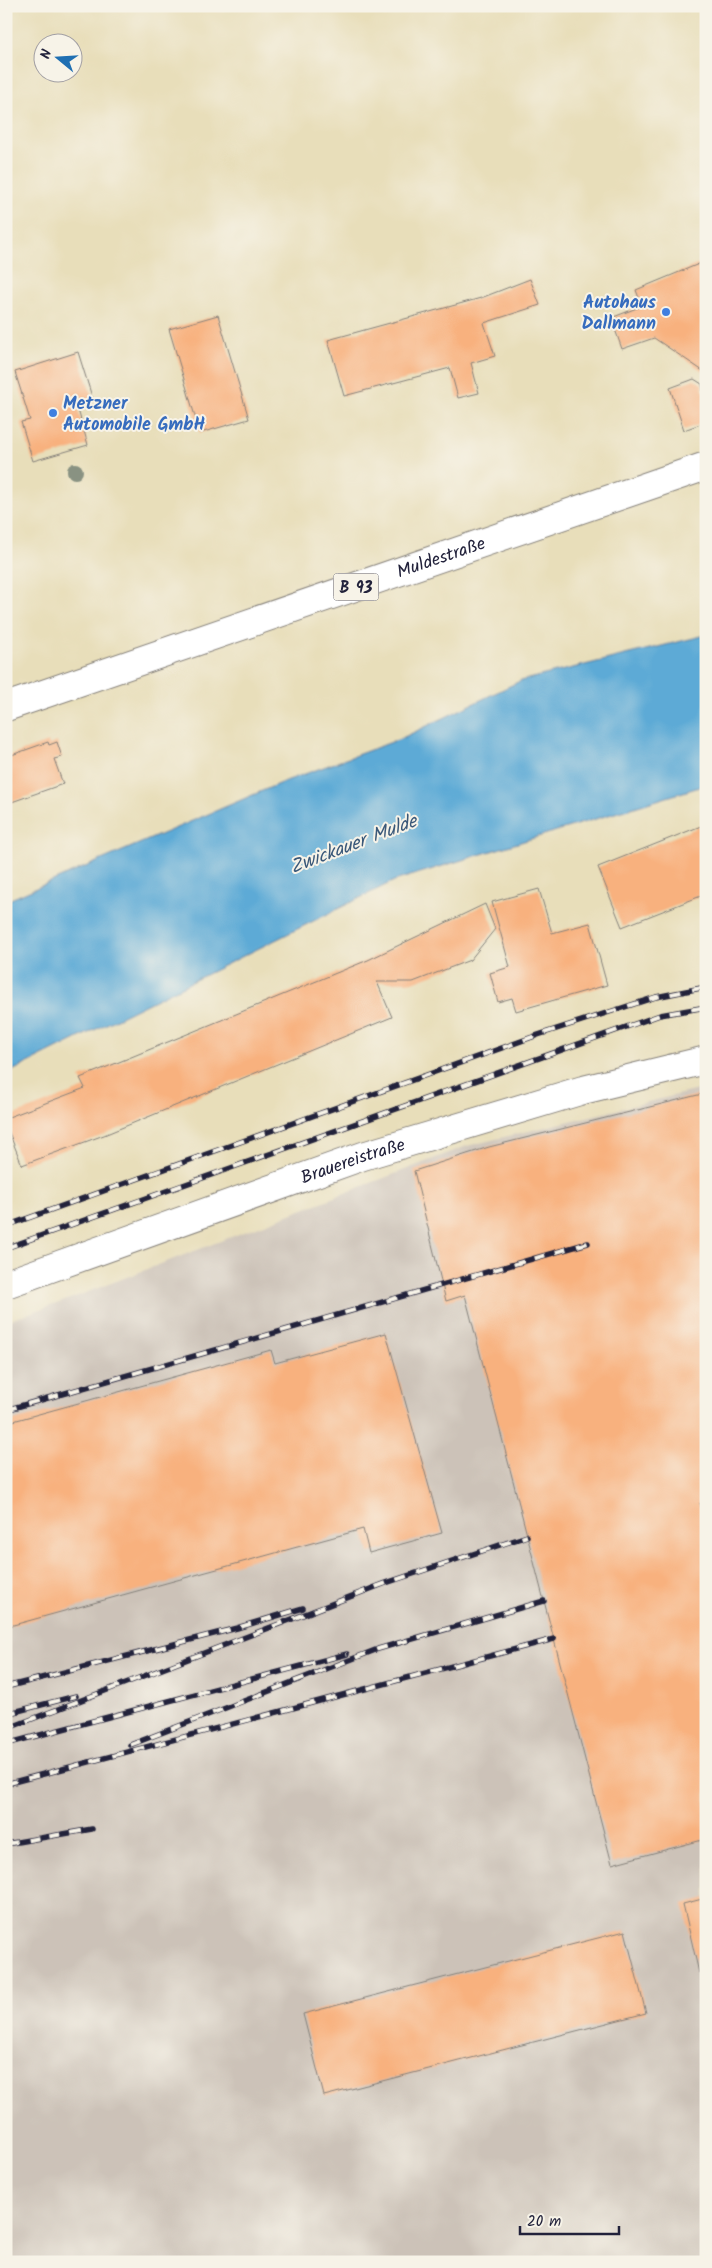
<svg xmlns="http://www.w3.org/2000/svg" width="712" height="2268" viewBox="0 0 712 2268" font-family="Kalam,sans-serif">
	<style>
		.industrial { fill: #ccc2b8 }
		.water { fill: #5daad6; stroke: #406688 }
		.building { fill: #f8b17e }
		.lines { fill: none; stroke-linecap: round; stroke-linejoin: round }
		.secondary-casing { stroke: #85807a; stroke-width: 30 }
		.primary-casing { stroke: #85807a; stroke-width: 30 }
		.secondary { stroke: #fff; stroke-width: 28 }
		.primary { stroke: #fff; stroke-width: 28 }
		.rail-casing { stroke: #22223b; stroke-width: 5.5 }
		.rail { stroke: #f7f3e8; stroke-width: 4; stroke-dasharray: 11; stroke-linecap: butt }
		.tree { fill: #899282 }
		.shop-dot { fill: #3f7fe0; stroke: #f7f3e8; stroke-width: 2 }
		.labels { text-anchor: middle; stroke-width: 4; stroke-linejoin: round; paint-order: stroke }
		.shield { fill: #f7f3e8; stroke: #62616f; stroke-width: 1 }
		.shield-label { font-size: 16px; font-weight: bold; fill: #22223b }
		.shop-label { font-size: 18px; font-weight: bold; fill: #366cbe; stroke: #f7f3e8; text-anchor: end }
		.street-label { font-size: 18px; fill: #22223b; stroke: #f7f3e8 }
		.water-label { font-size: 19px; font-style: italic; fill: #3a5879; stroke: #f7f3e8 }
	</style>
	<rect width="100%" height="100%" fill="#f7f3e8"/>
	<filter id="ink" filterUnits="userSpaceOnUse"><feTurbulence type="fractalNoise" baseFrequency=".02" numOctaves="2"/><feDisplacementMap in="SourceGraphic" scale="10" xChannelSelector="R" yChannelSelector="G"/><feConvolveMatrix kernelMatrix="1 2 1 2 8 2 1 2 1" color-interpolation-filters="sRGB"/></filter>
	<filter id="wash" filterUnits="userSpaceOnUse"><feTurbulence type="fractalNoise" baseFrequency=".0096" numOctaves="4" result="noise"/><feDisplacementMap in="SourceGraphic" scale="20" xChannelSelector="R" yChannelSelector="G"/><feGaussianBlur stdDeviation="1.12" result="paint"/><feColorMatrix in="noise" values="0 0 0 0 0 0 0 0 0 0 0 0 0 0 0 0 0 1.4 0 .05"/><feComposite in="paint" operator="in"/></filter>
	<g filter="url(#wash)">
		<rect width="100%" height="100%" fill="#e8deba"/>
		<path class="industrial" d="M706 1088V2262H6V1321L62 1302 467 1146Z"/>
		<path class="water" d="M706 635V785L394 881 6 1074V901L283 782 400 739 520 681Z"/>
		<g id="blocks">
			<g class="building">
				<path d="M706 261V373L654 338 622 349 611 318 642 306 636 290Z"/>
				<path d="M530 279 540 305 484 323 495 356 471 363 479 393 458 398 450 368 344 396 328 340 481 298Z"/>
				<path d="M218 315 249 419 200 433 169 329Z"/>
				<path d="M78 352 93 400 77 406 88 445 33 461 21 422 30 420 15 372Z"/>
				<path d="M694 379 702 384 703 391H706V422L684 430 670 388Z"/>
				<path d="M48 742 49 745 57 742 62 757 54 759 63 784 6 804V757Z"/>
				<path d="M706 824V894L622 927 598 867Z"/>
				<path d="M539 889 552 933 590 923 607 985 516 1011 512 998 498 1002 490 973 510 967 492 902Z"/>
				<path d="M485 904 495 929 470 960 413 982H377L392 1017 104 1135 22 1165 6 1125V1118L85 1088 80 1078 368 960Z"/>
				<path d="M706 1093V1501L700 1503 706 1526V1839L612 1864 465 1295 446 1301 414 1171 489 1147Z"/>
				<path d="M386 1333 442 1533 369 1553 363 1529 6 1627V1423L271 1350 275 1363Z"/>
				<path d="M706 1898V1972L699 1973 683 1904Z"/>
				<path d="M625 1931 646 2013 324 2096 303 2014Z"/>
			</g>
		</g>
	</g>
	<g filter="url(#ink)">
		<use href="#blocks" fill-opacity="0" stroke="#85807a" stroke-width="1"/>
		<g class="lines">
			<g class="secondary-casing">
				<g id="secondary">
					<path id="s1" d="M6 1284 363 1156 583 1090 706 1060"/>
				</g>
			</g>
			<g class="primary-casing">
				<g id="primary">
					<path id="s2" d="M6 707 706 466"/>
				</g>
			</g>
			<use href="#secondary" class="secondary"/>
			<use href="#primary" class="primary"/>
			<g class="rail-casing">
				<g id="rail">
					<path d="M6 1226 538 1035 656 997 706 987"/>
					<path d="M6 1248 660 1015 706 1007"/>
					<path d="M6 1410 588 1243"/>
					<path d="M6 1687 237 1628 303 1608"/>
					<path d="M6 1714 76 1696"/>
					<path d="M6 1729 386 1583 527 1536"/>
					<path d="M6 1744 347 1654"/>
					<path d="M130 1745 378 1649 544 1601"/>
					<path d="M6 1784 554 1639"/>
					<path d="M6 1844 92 1829"/>
				</g>
			</g>
			<use href="#rail" class="rail"/>
		</g>
		<circle class="tree" cx="75" cy="471" r="8"/>
	</g>
	<g class="shop-dot">
		<circle cx="666" cy="312" r="5"/>
		<circle cx="53" cy="413" r="5"/>
	</g>
	<g class="labels">
		<rect class="shield" x="333.5" y="573.5" width="45" height="27" rx="4"/>
		<g class="shield-label">
			<text x="356" y="593">B 93</text>
		</g>
		<g class="shop-label">
			<text x="656" y="308">Autohaus<tspan x="656" dy="21">Dallmann</tspan></text>
			<text x="63" y="409" text-anchor="start">Metzner<tspan x="63" dy="21">Automobile GmbH</tspan></text>
		</g>
		<g class="street-label">
			<text dy="6" stroke="none"><textPath href="#s2" startOffset="460">Muldestraße</textPath></text>
			<text dy="6" stroke="none"><textPath href="#s1" startOffset="368">Brauereistraße</textPath></text>
		</g>
		<g class="water-label">
			<text transform="translate(353 843) rotate(-21)" y="7">Zwickauer Mulde</text>
		</g>
	</g>
	<rect width="712" height="2268" fill="none" stroke="#f7f3e8" stroke-width="25"/>
	<g transform="translate(58 58) rotate(288)"><circle r="24" fill="#f7f3e8" stroke="#a29fa3"/>
	<path d="M0-4L9 19L0 12L-9 19Z" fill="#1f6fb2"/>
	<text y="-8" font-size="14" font-weight="bold" text-anchor="middle" fill="#22223b">N</text>
	</g>
	<path d="M520 2226v8h99v-8" fill="none" stroke="#22223b" stroke-width="2.5"/>
	<text x="527" y="2226" font-size="15" fill="#22223b" stroke="#f7f3e8" stroke-width="4" paint-order="stroke">20 m</text>
</svg>
